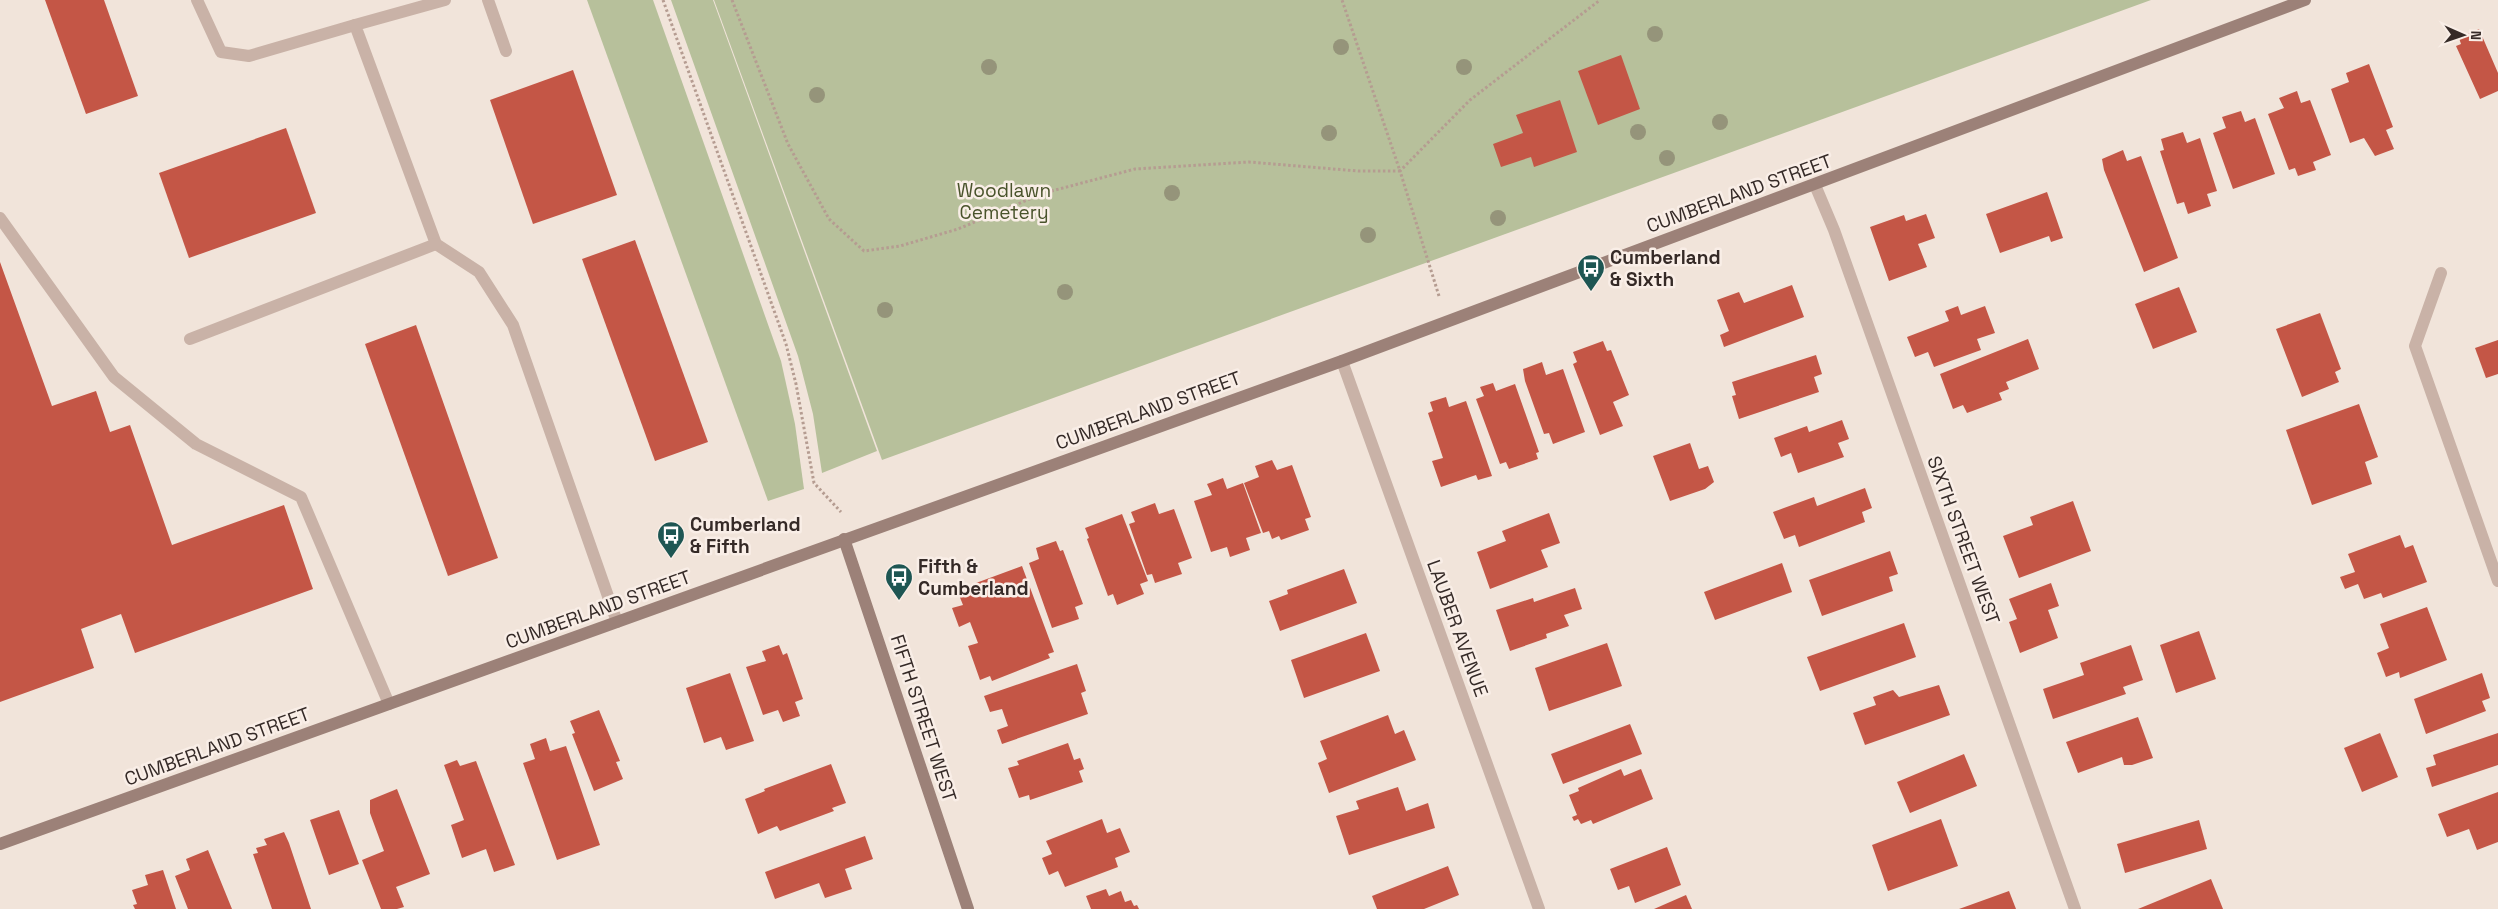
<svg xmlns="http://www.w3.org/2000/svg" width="2498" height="909" viewBox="0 0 2498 909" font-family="'Space Grotesk',sans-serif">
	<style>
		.green { fill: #b7c09b }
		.building { fill: #c45646 }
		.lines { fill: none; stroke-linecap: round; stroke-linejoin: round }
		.path { stroke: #b59c91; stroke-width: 3; stroke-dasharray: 2.5 2.5; stroke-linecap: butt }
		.lane { stroke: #c9b2a7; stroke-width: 12 }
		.street { stroke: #c9b2a7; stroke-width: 12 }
		.secondary { stroke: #9c8178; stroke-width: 12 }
		.tree { fill: #95947a }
		.labels { text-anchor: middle; stroke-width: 5; stroke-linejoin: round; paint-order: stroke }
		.park-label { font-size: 19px; fill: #49532b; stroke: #f9eee7 }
		.street-label { font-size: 19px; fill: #352a27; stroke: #f9eee7 }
		.poi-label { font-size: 19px; font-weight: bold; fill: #352a27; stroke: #f9eee7; text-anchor: start }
	</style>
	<rect width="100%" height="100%" fill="#f1e4da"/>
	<g class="green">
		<path d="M587 0H653L781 361 795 424 804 489 768 501Z"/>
		<path d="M671 0H713L877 451 822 473 813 414 798 356Z"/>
		<path d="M714 0H2151L882 460Z"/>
	</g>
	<g class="building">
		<path d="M45 0H104L138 96 86 114Z"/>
		<path d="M2479 29 2498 73V91L2480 99 2456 46 2461 44 2459 38Z"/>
		<path d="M1621 55 1640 109 1598 125 1578 71Z"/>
		<path d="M2369 64 2393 127 2386 130 2394 149 2375 156 2364 138 2350 143 2331 89 2349 82 2346 73Z"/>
		<path d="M573 70 617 195 533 224 490 100Z"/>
		<path d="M2297 91 2301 103 2310 100 2331 155 2313 162 2316 170 2298 176 2295 168 2289 170 2268 114 2284 108 2279 98Z"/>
		<path d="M1560 100 1577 152 1534 167 1531 157 1501 167 1493 144 1523 133 1516 115Z"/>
		<path d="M2241 111 2245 122 2255 118 2275 174 2233 189 2213 133 2226 128 2222 117Z"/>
		<path d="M286 128 316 213 189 258 159 173Z"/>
		<path d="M2183 132 2187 143 2200 138 2217 191 2207 194 2211 206 2188 214 2184 202 2177 204 2160 151 2164 150 2161 139Z"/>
		<path d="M2123 150 2127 161 2141 156 2178 258 2144 272 2104 170 2102 159Z"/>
		<path d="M2047 192 2063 238 2051 242 2049 236 2000 253 1986 214Z"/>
		<path d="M1926 214 1935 238 1918 244 1927 267 1889 281 1870 227 1904 215 1906 221Z"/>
		<path d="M635 240 708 442 655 461 582 259Z"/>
		<path d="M0 262 52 406 96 391 110 432 130 425 172 545 284 505 313 589 135 653 121 614 81 629 94 668 0 702Z"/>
		<path d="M1792 285 1804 317 1724 347 1720 335 1729 331 1717 300 1739 292 1744 303Z"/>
		<path d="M2179 287 2197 332 2153 349 2135 304Z"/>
		<path d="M1958 306 1961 315 1985 306 1995 333 1977 339 1981 350 1934 367 1928 352 1915 357 1907 337 1949 321 1945 311Z"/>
		<path d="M2320 313 2341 369 2335 372 2339 382 2302 397 2276 329Z"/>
		<path d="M416 325 498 558 448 576 365 344Z"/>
		<path d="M2028 339 2039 369 2006 382 2009 389 1999 393 2002 400 1967 413 1963 405 1953 409 1940 374Z"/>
		<path d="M2498 340V374L2486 378 2475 348Z"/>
		<path d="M1603 341 1607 351 1611 350 1629 395 1613 402 1623 426 1600 435 1573 364 1577 362 1573 352Z"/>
		<path d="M1816 355 1822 374 1814 377 1819 392 1739 419 1732 396 1736 395 1732 382Z"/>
		<path d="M1542 362 1546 375 1563 369 1585 432 1553 444 1549 433 1544 434 1525 381 1523 369Z"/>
		<path d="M1493 383 1496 391 1515 384 1539 452 1536 453 1538 459 1509 469 1506 462 1500 464 1476 399 1484 396 1480 387Z"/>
		<path d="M1446 397 1449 407 1466 401 1492 476 1478 480 1476 475 1441 487 1432 461 1443 458 1428 413 1433 411 1430 402Z"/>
		<path d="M2359 404 2378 457 2365 462 2372 484 2312 505 2286 430Z"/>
		<path d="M1842 420 1849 439 1838 443 1844 457 1798 473 1791 453 1781 457 1774 438 1807 426 1809 432Z"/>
		<path d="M1690 443 1699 469 1708 466 1714 482 1705 489 1670 501 1653 456Z"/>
		<path d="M1272 460 1277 470 1292 465 1311 517 1305 519 1309 530 1281 540 1279 536 1272 539 1269 531 1263 533 1244 483 1259 477 1255 466Z"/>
		<path d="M1223 478 1227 489 1243 483 1261 533 1246 538 1250 550 1230 557 1227 547 1211 552 1194 501 1212 495 1207 484Z"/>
		<path d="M1865 488 1872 508 1862 512 1865 522 1799 547 1795 535 1784 539 1773 512 1814 497 1817 506Z"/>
		<path d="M2073 501 2091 551 2019 578 2003 536 2033 525 2030 517Z"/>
		<path d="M1155 503 1159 514 1174 509 1192 558 1178 563 1182 574 1155 583 1152 574 1147 575 1129 524 1135 522 1131 512Z"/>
		<path d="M1549 513 1560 543 1541 550 1548 567 1490 589 1477 552 1506 541 1502 531Z"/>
		<path d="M1122 514 1148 581 1140 584 1144 594 1117 605 1113 594 1108 596 1087 539 1089 538 1085 528Z"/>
		<path d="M2400 535 2405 548 2413 545 2427 582 2383 598 2381 593 2364 599 2358 584 2345 589 2340 577 2355 572 2348 554Z"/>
		<path d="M1056 541 1060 551 1063 550 1083 604 1075 607 1079 619 1052 628 1029 563 1039 559 1036 548Z"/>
		<path d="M1890 551 1898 574 1889 577 1893 591 1822 616 1809 580Z"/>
		<path d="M1782 563 1792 592 1715 620 1704 592Z"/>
		<path d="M1022 566 1054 652 1048 654 1050 658 992 681 990 676 980 680 968 646 978 643 970 622 959 627 952 608 963 605 957 590Z"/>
		<path d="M1344 569 1357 603 1280 631 1269 601 1288 594 1287 590Z"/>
		<path d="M2051 583 2059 606 2048 610 2058 638 2020 653 2009 622 2017 619 2009 599Z"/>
		<path d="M1575 588 1582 609 1564 615 1569 626 1546 634 1547 638 1510 651 1496 610 1533 598 1534 602Z"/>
		<path d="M2427 607 2447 660 2400 678 2399 672 2386 677 2377 653 2389 648 2380 624Z"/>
		<path d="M1904 623 1916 657 1820 691 1807 657Z"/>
		<path d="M2199 631 2216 679 2176 693 2160 645Z"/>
		<path d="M1366 633 1380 671 1304 698 1291 660Z"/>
		<path d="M1607 643 1622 686 1549 711 1535 668Z"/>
		<path d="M779 645 783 655 787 653 803 699 795 702 800 716 783 722 778 710 763 715 746 667 766 661 762 651Z"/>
		<path d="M2131 645 2143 680 2123 687 2126 694 2053 719 2043 689 2084 675 2080 663Z"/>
		<path d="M1077 664 1086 691 1081 693 1088 714 1002 744 997 730 1008 726 1002 709 990 712 984 696Z"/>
		<path d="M730 673 754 741 726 750 721 737 704 743 686 688Z"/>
		<path d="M2482 673 2490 698 2482 701 2486 711 2426 734 2414 699Z"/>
		<path d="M1939 685 1950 715 1865 745 1853 713 1876 705 1873 697 1893 690 1899 697Z"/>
		<path d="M599 710 620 761 616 762 623 779 594 791 572 734 575 733 570 721Z"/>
		<path d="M1388 715 1395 734 1404 730 1416 760 1329 793 1318 763 1327 759 1320 741Z"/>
		<path d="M2138 717 2153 758 2132 765H2124L2122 757 2078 773 2066 742Z"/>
		<path d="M1630 724 1642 754 1563 784 1551 754Z"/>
		<path d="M2380 733 2398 777 2362 792 2344 748Z"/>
		<path d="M2498 733V765L2432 787 2426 768 2436 765 2433 755Z"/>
		<path d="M546 738 550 751 566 746 600 845 557 860 523 763 535 759 530 744Z"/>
		<path d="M1068 743 1074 760 1080 758 1084 769 1079 771 1083 782 1030 800 1029 795 1019 798 1008 768 1019 765 1017 761Z"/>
		<path d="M1964 754 1977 786 1910 813 1897 782Z"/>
		<path d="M457 760 460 766 476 761 515 865 494 872 486 849 462 858 451 825 464 820 444 765Z"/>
		<path d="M831 764 846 803 832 808 834 811 780 831 777 826 758 834 745 799 765 791 764 789Z"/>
		<path d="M1621 769 1624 776 1641 769 1653 799 1593 824 1591 820 1581 824 1578 819 1574 821 1572 817 1577 815 1569 795 1579 791 1578 788Z"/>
		<path d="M1398 787 1406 811 1428 803 1435 828 1349 855 1336 816 1359 809 1356 801Z"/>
		<path d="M397 789 430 874 396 887 404 907 397 909H381L362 860 384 851 370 813V800Z"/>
		<path d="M2498 792V842L2477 850 2469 829 2447 837 2438 814Z"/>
		<path d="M339 810 359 864 329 875 310 820Z"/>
		<path d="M1102 819 1107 833 1120 828 1130 852 1115 858 1118 867 1065 887 1058 871 1049 875 1042 858 1052 854 1046 841Z"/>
		<path d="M1941 819 1958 866 1888 891 1872 845Z"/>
		<path d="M2199 820 2207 849 2125 873 2117 844Z"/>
		<path d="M284 832 289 843 311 909H272L253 854 258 853 256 848 267 845 264 839Z"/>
		<path d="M865 836 873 859 845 869 852 889 825 898 819 883 775 899 765 872Z"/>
		<path d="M1667 847 1681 885 1635 903 1629 886 1618 890 1610 869Z"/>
		<path d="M208 850 232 909H188L175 876 190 870 186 859Z"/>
		<path d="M1448 866 1459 895 1424 909H1377L1372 896Z"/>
		<path d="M163 870 176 909H135L133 905 137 904 132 890 148 885 145 875Z"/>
		<path d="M2211 879 2223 909H2138Z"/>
		<path d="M1106 889 1109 896 1121 891 1125 902 1131 900 1134 906 1137 905 1139 909H1091L1086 896Z"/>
		<path d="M2009 891 2016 909H1959Z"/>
		<path d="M1686 895 1692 909H1654Z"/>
	</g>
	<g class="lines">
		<g class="path">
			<path d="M663 0 786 344 796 384 814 483 841 512"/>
			<path d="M732 0 788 144 829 219 864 251 900 246 958 229 1044 193 1135 169 1249 162 1358 171H1400L1342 0"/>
			<path d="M1439 296 1400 171 1470 100 1600 0"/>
		</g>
		<g class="lane">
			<path d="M197 0 221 52 249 56 355 25"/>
			<path d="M445 0 355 25 436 244 479 272 513 325 617 622"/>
			<path d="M488 0 506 51"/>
			<path d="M0 218 114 377 196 444 301 497 389 704"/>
			<path d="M190 339 436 244"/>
		</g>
		<g class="street">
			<path d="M1815 185 1834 230 2075 909"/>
			<path d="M2441 273 2415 346 2498 581"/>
			<path d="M1342 361 1539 909"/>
		</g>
		<g class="secondary">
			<path d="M844 539 968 909"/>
			<path d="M0 844 1342 361 2305 0"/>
		</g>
	</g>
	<g class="tree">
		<circle cx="1655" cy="34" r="8"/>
		<circle cx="1341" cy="47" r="8"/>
		<circle cx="989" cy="67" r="8"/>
		<circle cx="1464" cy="67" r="8"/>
		<circle cx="817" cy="95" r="8"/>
		<circle cx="1720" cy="122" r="8"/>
		<circle cx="1638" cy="132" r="8"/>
		<circle cx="1329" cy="133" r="8"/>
		<circle cx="1667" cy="158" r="8"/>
		<circle cx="1172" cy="193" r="8"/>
		<circle cx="1498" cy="218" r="8"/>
		<circle cx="1368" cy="235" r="8"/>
		<circle cx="1065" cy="292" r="8"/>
		<circle cx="885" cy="310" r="8"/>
	</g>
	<defs>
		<g id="bus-pin" transform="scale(1.4375)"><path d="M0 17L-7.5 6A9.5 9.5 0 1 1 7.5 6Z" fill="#1e5653" stroke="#f9eee7"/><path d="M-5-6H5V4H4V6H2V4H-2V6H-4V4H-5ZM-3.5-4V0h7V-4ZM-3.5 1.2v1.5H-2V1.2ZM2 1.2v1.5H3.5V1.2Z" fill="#fff"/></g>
	</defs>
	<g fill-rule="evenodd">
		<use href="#bus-pin" x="1591" y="268"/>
		<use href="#bus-pin" x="671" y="535"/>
		<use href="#bus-pin" x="899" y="577"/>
	</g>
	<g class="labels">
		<g class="park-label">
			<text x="1004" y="197">Woodlawn<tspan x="1004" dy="22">Cemetery</tspan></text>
		</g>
		<g class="street-label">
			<text transform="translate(1739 193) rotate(-20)" y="7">CUMBERLAND STREET</text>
			<text transform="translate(1148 410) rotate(-20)" y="7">CUMBERLAND STREET</text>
			<text transform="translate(1964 540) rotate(70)" y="7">SIXTH STREET WEST</text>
			<text transform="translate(598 609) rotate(-20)" y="7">CUMBERLAND STREET</text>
			<text transform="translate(1458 628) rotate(70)" y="7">LAUBER AVENUE</text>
			<text transform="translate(924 718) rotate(72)" y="7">FIFTH STREET WEST</text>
			<text transform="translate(217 746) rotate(-20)" y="7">CUMBERLAND STREET</text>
		</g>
		<g class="poi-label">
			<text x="1610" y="264">Cumberland<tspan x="1610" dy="22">&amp; Sixth</tspan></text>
			<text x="690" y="531">Cumberland<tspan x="690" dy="22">&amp; Fifth</tspan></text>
			<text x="918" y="573">Fifth &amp;<tspan x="918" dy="22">Cumberland</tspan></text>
		</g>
	</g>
	<g transform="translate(2463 35) rotate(92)" stroke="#f9eee7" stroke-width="4" paint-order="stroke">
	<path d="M0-4L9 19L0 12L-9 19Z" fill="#352a27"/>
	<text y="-8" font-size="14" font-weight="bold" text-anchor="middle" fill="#352a27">N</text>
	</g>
</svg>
